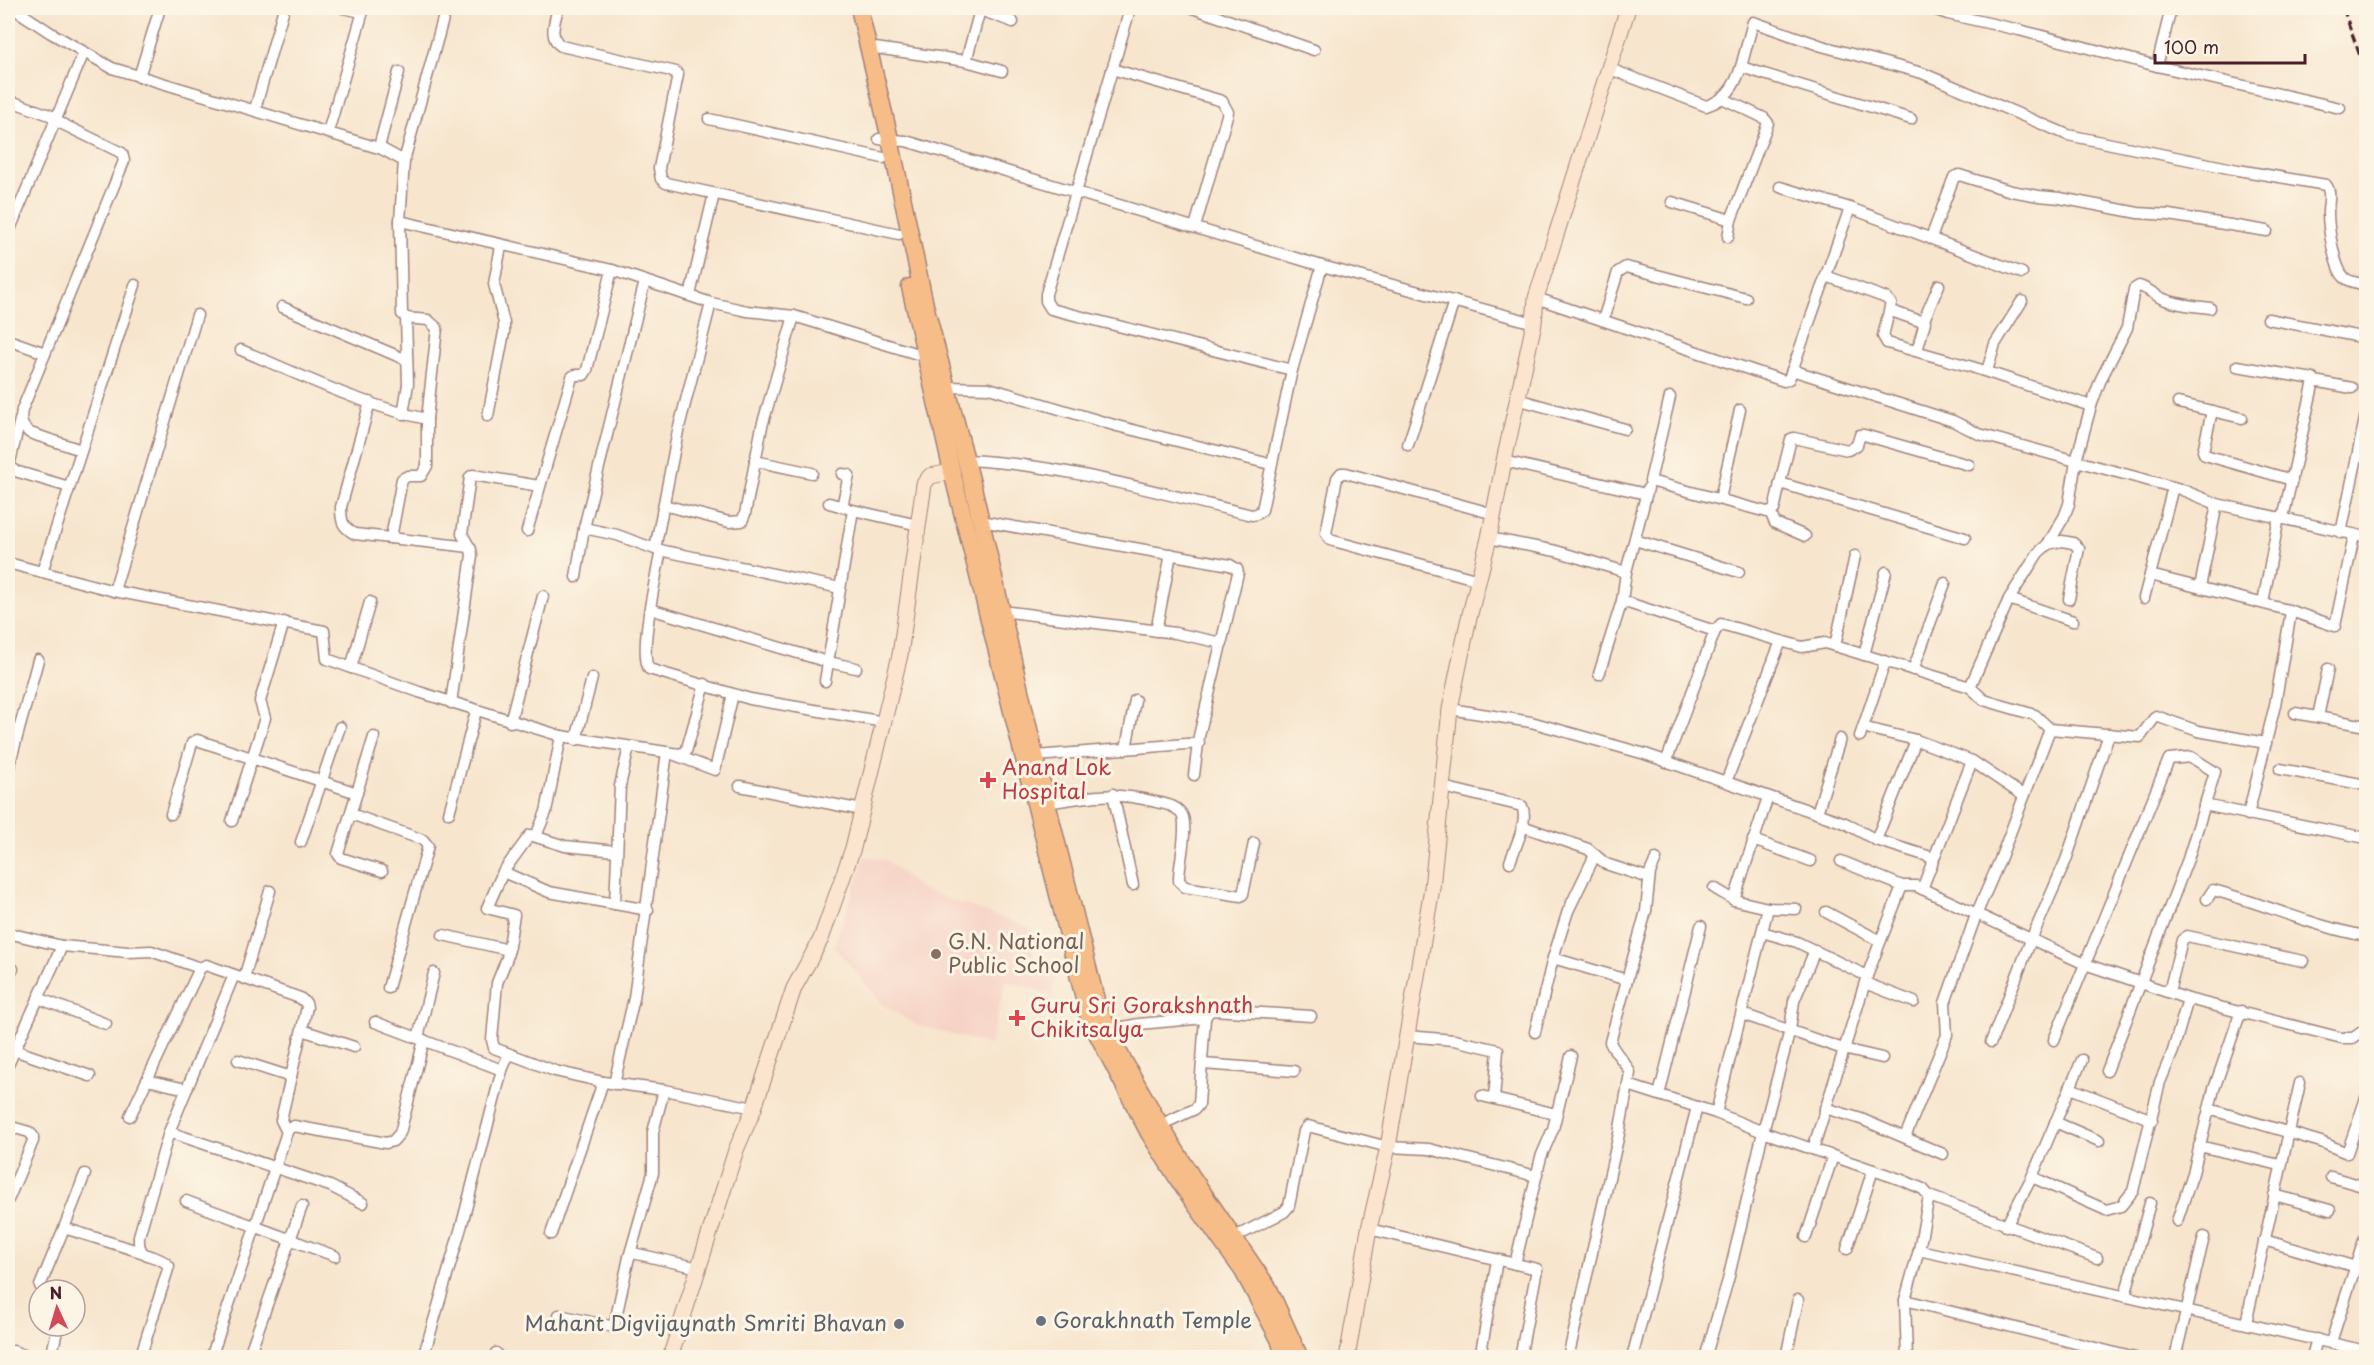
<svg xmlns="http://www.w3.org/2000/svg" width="2374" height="1365" viewBox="0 0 2374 1365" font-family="'Playpen Sans',sans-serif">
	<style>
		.built { fill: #f6d2c5 }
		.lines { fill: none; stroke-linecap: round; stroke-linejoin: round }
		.street-casing { stroke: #a0827c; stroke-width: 13 }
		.secondary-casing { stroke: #a0827c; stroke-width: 17 }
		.primary-casing { stroke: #a0827c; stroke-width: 19 }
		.street { stroke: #fff; stroke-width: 10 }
		.secondary { stroke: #fce5cf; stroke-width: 15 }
		.primary { stroke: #f7bd88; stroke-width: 16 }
		.rail { stroke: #4a1f2b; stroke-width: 3; stroke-dasharray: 9 4.5; stroke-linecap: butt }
		.health-dot { fill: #e0444e; stroke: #fcf5e5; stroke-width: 2 }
		.education-dot { fill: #8d6e63; stroke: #fcf5e5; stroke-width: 2 }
		.worship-dot { fill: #6b7280; stroke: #fcf5e5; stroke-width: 2 }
		.labels { text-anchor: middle; stroke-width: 6; stroke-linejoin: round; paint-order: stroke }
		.health-label { font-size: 21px; fill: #be3a42; stroke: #fcf5e5; text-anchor: start }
		.education-label { font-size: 21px; fill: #785e54; stroke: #fcf5e5; text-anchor: start }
		.worship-label { font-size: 21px; fill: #5b616d; stroke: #fcf5e5; text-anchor: start }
	</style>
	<rect width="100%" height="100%" fill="#fcf5e5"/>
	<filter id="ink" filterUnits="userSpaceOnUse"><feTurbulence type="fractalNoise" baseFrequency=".0167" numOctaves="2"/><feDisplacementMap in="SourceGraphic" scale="12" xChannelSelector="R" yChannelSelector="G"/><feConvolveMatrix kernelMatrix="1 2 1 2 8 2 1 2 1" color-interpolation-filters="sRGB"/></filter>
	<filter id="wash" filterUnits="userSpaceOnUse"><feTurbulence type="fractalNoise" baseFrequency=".008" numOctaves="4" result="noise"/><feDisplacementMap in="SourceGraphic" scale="24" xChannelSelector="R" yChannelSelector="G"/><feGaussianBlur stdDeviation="1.35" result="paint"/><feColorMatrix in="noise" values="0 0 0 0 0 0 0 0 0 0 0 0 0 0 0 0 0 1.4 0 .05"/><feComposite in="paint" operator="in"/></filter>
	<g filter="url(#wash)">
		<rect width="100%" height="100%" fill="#f7e5cd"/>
		<path class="built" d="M865 856 886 860 921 889 1032 929 1034 960 1059 966 1052 995 1006 981 990 1045 917 1025 884 1006 834 947Z"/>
	</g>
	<g filter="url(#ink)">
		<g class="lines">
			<g class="street-casing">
				<g id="street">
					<path d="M13 8 51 33 112 68 382 149 404 161 400 221 612 270 711 303 747 311 794 316 924 356"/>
					<path d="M343 8 362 12"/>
					<path d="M558 8C555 21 548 37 561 46L676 72 678 75 659 168 661 179 666 183 899 234"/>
					<path d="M975 8 1013 22"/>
					<path d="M1129 8 1128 16 1046 294V301L1051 309 1292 370"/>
					<path d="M1193 8 1314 50"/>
					<path d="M1930 8 1948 14 2019 30 2157 66 2340 108"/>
					<path d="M868 47 966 61 1002 71"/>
					<path d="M966 61 980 10"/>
					<path d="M2157 66 2171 8"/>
					<path d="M1741 67 1753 22 1822 46 1922 73 2068 135 2238 170 2326 185C2332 192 2328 203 2328 212 2328 227 2334 267 2344 277 2348 282 2360 283 2366 285"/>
					<path d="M1112 69 1222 101 1228 112 1195 227"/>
					<path d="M1610 69 1706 106C1726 100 1735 86 1741 67L1911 119"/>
					<path d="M139 77 160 8"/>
					<path d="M1722 98 1764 118 1768 123 1731 220 1728 237"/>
					<path d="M8 100 55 117"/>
					<path d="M255 109 284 8"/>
					<path d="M709 119 883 158"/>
					<path d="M54 120 122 153 124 161 22 410C20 421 21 426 30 433L81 450"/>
					<path d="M328 132 364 8"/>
					<path d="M879 139 906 141 1322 266 1534 323"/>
					<path d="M379 147 399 72"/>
					<path d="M404 161 446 8"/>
					<path d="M1780 187 1850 208"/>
					<path d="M1672 202 1731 220"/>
					<path d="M8 234 84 52"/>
					<path d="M1931 238 1954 177 1959 175 2011 191 2039 196 2060 198 2138 213 2169 215 2267 231"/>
					<path d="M1826 276 1886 298 1891 303 1883 336 1887 343 1972 367 2091 406"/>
					<path d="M690 295 714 194"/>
					<path d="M1536 298 1784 381 1789 379 1850 208 2022 273"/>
					<path d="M282 307 407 360"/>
					<path d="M1891 311 1923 322 1939 285"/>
					<path d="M2268 319 2366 338"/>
					<path d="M1603 320 1618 272 1626 267 1746 298"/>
					<path d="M8 340 45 353"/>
					<path d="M241 350C301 375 363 406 427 419"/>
					<path d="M1917 351 1925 322"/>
					<path d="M2237 366 2313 379 2314 381 2283 518"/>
					<path d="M1792 370 1953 421 1979 434 2076 461 2091 406 2101 379 2127 328 2134 289 2139 286C2149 289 2153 294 2161 298 2176 305 2194 306 2210 308"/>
					<path d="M1987 371 1995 344 2022 301"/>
					<path d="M2314 381 2352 388"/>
					<path d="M947 387 989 388 1117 426 1270 464"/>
					<path d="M1670 397 1650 481 1767 512 1774 510 1780 483"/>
					<path d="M1517 399 1625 429"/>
					<path d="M370 402 341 507C341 521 342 527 355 534L470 547"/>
					<path d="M2178 403 2242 418"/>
					<path d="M2212 411 2203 451 2205 455 2292 480"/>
					<path d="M403 414 408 384 406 318"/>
					<path d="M488 416 504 332V323L494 284 501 246"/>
					<path d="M20 420 9 466 15 471 69 487"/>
					<path d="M1408 445 1454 301"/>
					<path d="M966 460C1063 464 1158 493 1252 515L1257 514 1262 510 1292 370 1322 266"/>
					<path d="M755 461 812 473"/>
					<path d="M1504 461 1646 494"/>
					<path d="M1720 499 1740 410"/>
					<path d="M829 503 847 508"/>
					<path d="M664 505 729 522 742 521 745 514 762 426 794 316"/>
					<path d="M842 507 849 475 842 474"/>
					<path d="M1770 512 1775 523 1805 536"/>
					<path d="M981 521 1230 565 1237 569 1238 573 1199 736 1194 775"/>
					<path d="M584 528 645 281"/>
					<path d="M527 531 572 377 575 375H584L587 370 612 270"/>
					<path d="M2341 533 2366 414"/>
					<path d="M391 538 402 479 408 476H421L427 466V419L437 328 428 320 406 318 402 314 400 221"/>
					<path d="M1489 538 1556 551 1626 572 1622 601 1715 631 1666 762"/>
					<path d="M1965 538 1780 483 1791 439 1794 438 1848 450 1857 445 1860 435H1864L1969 465"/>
					<path d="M1635 540 1739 572"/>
					<path d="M2048 544 2064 517 2069 504 2076 461 2180 489 2217 504 2366 537"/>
					<path d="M655 549 678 431 711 303"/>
					<path d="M661 550C657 572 638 652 649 669L750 699 884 722"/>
					<path d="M8 563 114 591 324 631 327 659 419 692 561 736 679 754 686 752 705 684"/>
					<path d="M42 572 135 285"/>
					<path d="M1626 572 1648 488"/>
					<path d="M2150 575 2173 487"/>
					<path d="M576 577 584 528 617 535 655 549 840 588"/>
					<path d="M1479 580 1330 540 1326 533 1337 478 1341 473H1346L1494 514"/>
					<path d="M2200 587 2217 504"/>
					<path d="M114 591 197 315"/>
					<path d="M2144 598 2150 575 2288 610 2291 612 2275 705 2248 815"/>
					<path d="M2009 599 2073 621"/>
					<path d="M2263 603 2279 517"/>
					<path d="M650 609 828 662 856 668"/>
					<path d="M2288 610 2335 626 2354 536"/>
					<path d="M1002 611 1175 633 1222 643"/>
					<path d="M1156 631 1171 554"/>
					<path d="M1715 631 1721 624 1802 647 1825 643 1970 687 2009 599 2038 553 2048 544 2062 541 2073 543 2079 548 2069 599"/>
					<path d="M1835 646 1855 556"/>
					<path d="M1864 655 1886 572"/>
					<path d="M351 668 370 602"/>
					<path d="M1913 670 1945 583"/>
					<path d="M1599 674 1622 601"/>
					<path d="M825 681 853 510 918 525"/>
					<path d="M1970 687 1984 700 2035 715 2050 729 2140 737 2156 716 2198 731 2266 743"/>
					<path d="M451 703 472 555 471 550 462 534 470 477 473 475 539 486"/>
					<path d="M1450 709 1531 722 1645 754 1845 823 1876 840 1934 858"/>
					<path d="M2295 713 2366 726"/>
					<path d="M2318 717 2328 669"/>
					<path d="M510 722 543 596"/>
					<path d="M1870 729 1916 740"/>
					<path d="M1860 736 1885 662"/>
					<path d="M374 737 338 854 341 858 382 871"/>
					<path d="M576 740 592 678"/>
					<path d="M1126 749 1135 700"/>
					<path d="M1036 756 1199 743"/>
					<path d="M1972 761 2024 796"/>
					<path d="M2280 769 2366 785"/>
					<path d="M8 770 38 660"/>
					<path d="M1726 782 1781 641"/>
					<path d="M740 786 862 810"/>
					<path d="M1443 787 1522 806C1529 821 1515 847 1510 862"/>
					<path d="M1113 794 1133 885"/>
					<path d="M1047 803C1089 796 1114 791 1156 802 1166 804 1179 806 1183 817 1187 831 1180 861 1179 877V881L1185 887 1241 896 1243 894 1254 843"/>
					<path d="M2204 805 2366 838"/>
					<path d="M449 813 476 711"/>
					<path d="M1817 813 1840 739"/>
					<path d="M171 814 192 743 197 740 357 793"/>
					<path d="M351 814 423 840 428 846 388 988"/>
					<path d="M232 821 265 718 260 701 284 622"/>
					<path d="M1522 826 1588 849 1606 864 1649 878"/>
					<path d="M536 836 546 812 561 736"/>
					<path d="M1753 840 1811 861"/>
					<path d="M1876 840 1916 740 1972 761 1922 889"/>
					<path d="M301 842 340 727"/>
					<path d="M616 851 565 846 530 835 503 872 487 908 514 915 507 958 497 983 492 1040 494 1048 555 1071 603 1082 664 1090 754 1108"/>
					<path d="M1841 861 1902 886H1916L2085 964 2188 999 2342 1038H2353L2366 1029"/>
					<path d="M503 872 549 892 648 910"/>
					<path d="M1714 888 1734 900 1768 908 1796 909"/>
					<path d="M2207 899 2213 890C2265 904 2314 927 2366 936"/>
					<path d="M1734 900 1768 797"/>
					<path d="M615 904 620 786 629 747"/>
					<path d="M1826 912 1880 941"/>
					<path d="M1762 932 1797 942 1867 976"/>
					<path d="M8 933 62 946 128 952 151 951 200 968"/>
					<path d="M443 935 509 950"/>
					<path d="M1553 958 1627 980"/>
					<path d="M8 967 13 969"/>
					<path d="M244 978 270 891"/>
					<path d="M1865 983 1914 1002"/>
					<path d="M2169 992 2182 940 2187 936 2303 961"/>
					<path d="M38 998 106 1024"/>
					<path d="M1742 1014 1843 1049 1882 1058"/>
					<path d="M375 1022 502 1070"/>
					<path d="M302 1030 354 1047"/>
					<path d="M1108 1030 1139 1024 1205 1018"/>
					<path d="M1535 1032 1553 958 1568 911 1595 855"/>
					<path d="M1407 1036 1454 1040 1498 1050 1494 1099"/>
					<path d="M418 1038 434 973"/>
					<path d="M2054 1040 2169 759 2191 757 2215 772 2188 859 2107 1071"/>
					<path d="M1991 1042 2031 940 2066 860 2109 734"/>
					<path d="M14 1050 90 1076"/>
					<path d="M238 1060 291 1077"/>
					<path d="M1203 1064 1294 1071"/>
					<path d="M8 1065 62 946"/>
					<path d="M147 1080 186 1089"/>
					<path d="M614 1084 634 998 667 752 715 770 733 694"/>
					<path d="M1628 1085 1716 1113 1768 908"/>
					<path d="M2070 1088 2082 1060"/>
					<path d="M1659 1095 1701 926"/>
					<path d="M1482 1096 1556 1114"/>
					<path d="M1825 1108 1861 1119 1943 1154"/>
					<path d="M2209 1109 2321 1142 2347 1153 2366 1098"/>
					<path d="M1716 1113 1763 1132 1790 1030 1794 1001 1815 950"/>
					<path d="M130 1116 200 968 206 965 300 998 306 1003 307 1007 281 1120 287 1132"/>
					<path d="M2055 1122 2099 1141"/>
					<path d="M1160 1125 1195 1109 1199 1104 1205 1018 1208 1013 1212 1010 1311 1016"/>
					<path d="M8 1126 29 1132 33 1136V1141L8 1200"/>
					<path d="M169 1132 330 1186 363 1203"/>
					<path d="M1905 1137 1947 1035 1945 1003 1976 915 1999 862 2050 729"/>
					<path d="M2199 1146 2280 1165"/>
					<path d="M1813 1149 1867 976 1902 886"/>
					<path d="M85 1174 64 1228 141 1252"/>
					<path d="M2032 1177 2106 1210 2121 1206 2133 1191 2160 1082 2173 1051 2188 999"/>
					<path d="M2331 1177 2366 1187"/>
					<path d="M2274 1195 2330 1210"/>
					<path d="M186 1201 335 1256"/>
					<path d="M2177 1221 2193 1173 2214 1089 2241 1011"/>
					<path d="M2006 1226 2032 1177 2070 1088 2152 1120"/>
					<path d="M1369 1229 1537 1269 1520 1358"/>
					<path d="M551 1234 603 1082"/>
					<path d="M1806 1237 1833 1156"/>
					<path d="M1233 1238 1284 1212 1289 1206 1304 1131 1308 1126 1388 1147 1429 1149 1536 1176"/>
					<path d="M2264 1240 2356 1267"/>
					<path d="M1847 1249 1873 1170"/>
					<path d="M1919 1250 2366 1351"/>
					<path d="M629 1257 653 1173V1132L664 1090"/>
					<path d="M1515 1264 1541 1157 1553 1129 1571 1056"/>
					<path d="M40 1286 64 1228"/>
					<path d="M2125 1296 2150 1203"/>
					<path d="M1905 1300 2135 1358"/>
					<path d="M559 1315 614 1327 629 1257 633 1253 699 1268"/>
					<path d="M2246 1323 2300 1083"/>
					<path d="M2331 1342 2366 1234"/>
					<path d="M13 1351 32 1358"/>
					<path d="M51 1358 58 1326"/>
					<path d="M140 1358 169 1266C156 1251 137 1263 139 1236L169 1132 234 975"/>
					<path d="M211 1358 288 1129 294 1126 386 1143 393 1141 400 1133 424 1040"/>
					<path d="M248 1358 302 1206"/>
					<path d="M423 1358 462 1224 502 1070 509 1054"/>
					<path d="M495 1358 496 1353"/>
					<path d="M1480 1358 1497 1260"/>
					<path d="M1568 1358 1619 1134 1630 1073C1626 1062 1615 1054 1610 1042L1646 911 1650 873 1656 859"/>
					<path d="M1632 1358 1697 1107"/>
					<path d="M1705 1358 1728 1280 1763 1132 1902 1180 1923 1189 1929 1196 2097 1258"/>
					<path d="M1786 1358 1798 1300"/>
					<path d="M1850 1358 1851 1355"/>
					<path d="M1907 1358 1905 1300 1919 1250 1929 1196"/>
					<path d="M2175 1358 2204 1237"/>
					<path d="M2312 1358 2317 1339"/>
				</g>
			</g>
			<g class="secondary-casing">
				<g id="secondary">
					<path d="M670 1358 736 1150 754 1108 794 988 821 939 853 848 900 655 924 484 930 476 952 472"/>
					<path d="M1347 1358 1369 1229 1388 1147 1432 888 1450 709 1468 622 1489 538 1504 461 1534 323 1536 298 1628 8"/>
				</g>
			</g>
			<g class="primary-casing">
				<g id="primary">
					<path d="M859 8 890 139 925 305 973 487 1033 747 1097 1004 1118 1051 1160 1125 1192 1177 1269 1289 1300 1358"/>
					<path d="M910 287 952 472 1089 1018 1149 1133 1183 1187 1243 1271 1279 1339 1285 1358"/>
				</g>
			</g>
			<use href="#street" class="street"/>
			<use href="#secondary" class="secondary"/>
			<use href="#primary" class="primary"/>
			<path class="rail" d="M2343 8 2366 73"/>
		</g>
	</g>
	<g class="health-dot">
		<path d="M985 771h6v6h6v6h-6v6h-6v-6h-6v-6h6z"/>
		<path d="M1014 1009h6v6h6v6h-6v6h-6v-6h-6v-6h6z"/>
	</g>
	<circle class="education-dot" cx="936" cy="954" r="6"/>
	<g class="worship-dot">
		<circle cx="1041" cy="1321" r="6"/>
		<circle cx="899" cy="1324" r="6"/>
	</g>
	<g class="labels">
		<g class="health-label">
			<text x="1002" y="775">Anand Lok<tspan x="1002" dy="24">Hospital</tspan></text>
			<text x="1030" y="1013">Guru Sri Gorakshnath<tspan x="1030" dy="24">Chikitsalya</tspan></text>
		</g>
		<g class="education-label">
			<text x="948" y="949">G.N. National<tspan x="948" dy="24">Public School</tspan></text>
		</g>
		<g class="worship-label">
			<text x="1053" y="1328">Gorakhnath Temple</text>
			<text x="887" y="1331" text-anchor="end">Mahant Digvijaynath Smriti Bhavan</text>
		</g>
	</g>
	<rect width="2374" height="1365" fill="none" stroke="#fcf5e5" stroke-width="30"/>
	<g transform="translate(57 1308) rotate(356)"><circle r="28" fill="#fcf5e5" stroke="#b59f9b" stroke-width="1.5"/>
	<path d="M0-4.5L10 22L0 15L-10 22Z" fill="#d1495b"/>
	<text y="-9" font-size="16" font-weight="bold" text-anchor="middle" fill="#4a1f2b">N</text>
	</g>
	<path d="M2155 54v9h150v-9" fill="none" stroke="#4a1f2b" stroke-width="3"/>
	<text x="2164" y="54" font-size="18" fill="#4a1f2b" stroke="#fcf5e5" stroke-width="4.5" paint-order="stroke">100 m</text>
</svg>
